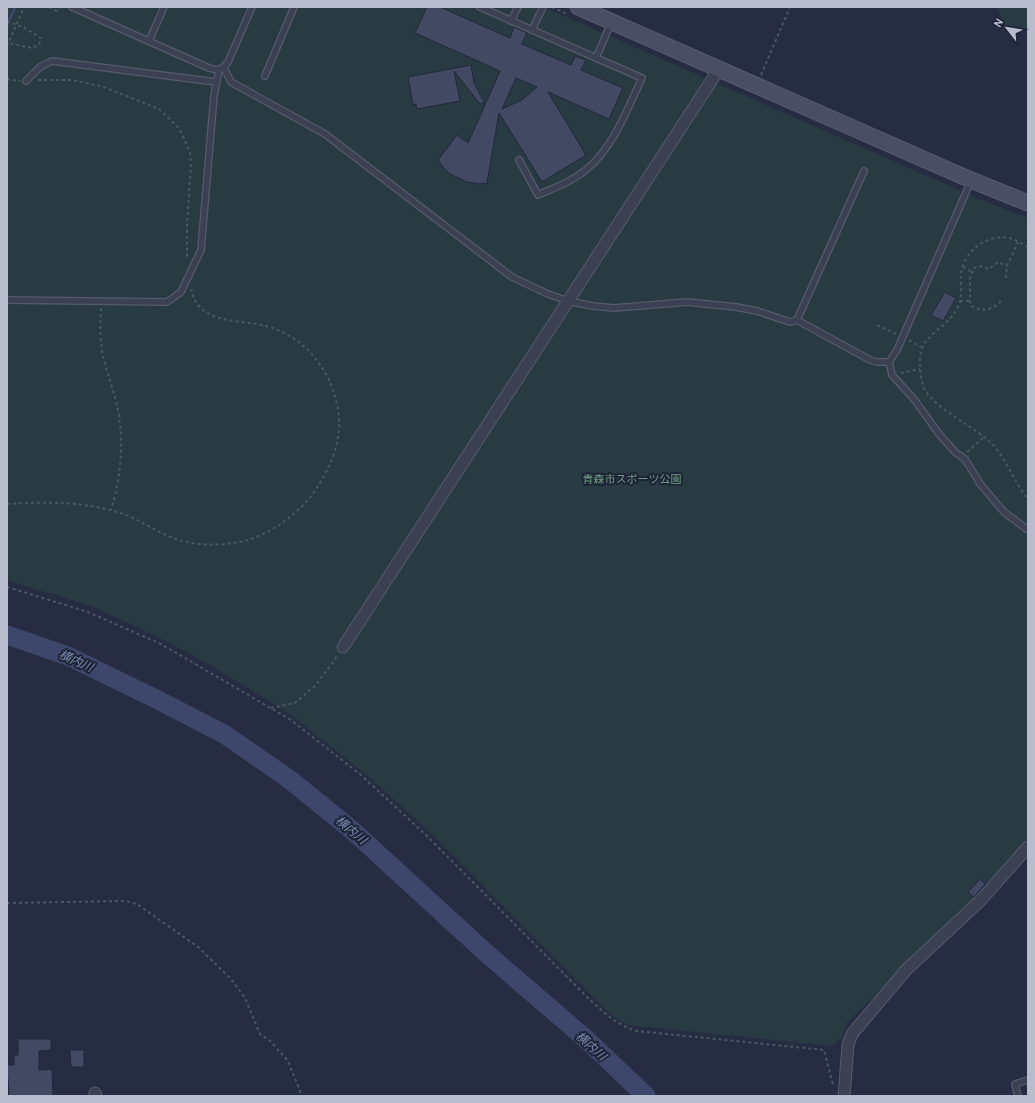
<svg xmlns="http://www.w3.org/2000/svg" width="1035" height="1103" viewBox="0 0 1035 1103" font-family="Overpass,'Noto Sans JP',sans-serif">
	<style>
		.green { fill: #283b43 }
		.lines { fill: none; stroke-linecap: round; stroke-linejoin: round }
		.stream { stroke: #3c476b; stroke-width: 3 }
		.river { stroke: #3c476b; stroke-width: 19 }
		.building { fill: #424a63; stroke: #21273a; fill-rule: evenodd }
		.lane-casing { stroke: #565b6c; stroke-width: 8 }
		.street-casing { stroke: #565b6c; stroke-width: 13 }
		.secondary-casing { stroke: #565b6c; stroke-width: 17 }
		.path { stroke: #475860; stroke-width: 2; stroke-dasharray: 3 3; stroke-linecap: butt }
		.lane { stroke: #3b4052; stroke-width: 5.5 }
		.street { stroke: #3b4052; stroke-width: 11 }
		.secondary { stroke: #494e65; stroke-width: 15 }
		.labels { text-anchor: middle; stroke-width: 4; stroke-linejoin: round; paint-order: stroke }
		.park-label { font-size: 11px; fill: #6f9d82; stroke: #1f2538 }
		.water-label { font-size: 12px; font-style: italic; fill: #7f8cb3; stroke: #1f2538 }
	</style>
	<rect width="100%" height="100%" fill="#262d43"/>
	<g class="green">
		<path d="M7 7H544L977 198 1028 218V839L960 915 847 1022 842 1037 832 1046 628 1025 611 1015 426 828 369 777 293 716 209 664 160 638 94 607 7 580Z"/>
		<path d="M997 7H1028V30L1005 27Z"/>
	</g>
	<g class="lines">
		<path class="stream" d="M7 25 15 7"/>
		<path class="river" d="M7 635 68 656 158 700 224 734 289 779 352 830 485 952 587 1040 646 1096"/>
	</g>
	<g class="building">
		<path d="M427 7H440L510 38 514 27 527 33 522 44 571 65 575 56 586 60 581 70 623 88 609 119 548 92 586 155 542 182 499 113 487 183 480 184 467 182 450 174 442 166 438 160 457 135 468 143 500 71 415 33ZM516 78 537 87 522 100 502 109Z"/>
		<path d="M471 65 474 83 484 102 480 104 454 71 460 101 417 109 416 104 413 105 408 77Z"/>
		<path d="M945 292 956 298 943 321 931 315Z"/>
		<path d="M980 879 985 884 974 897 968 892Z"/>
		<path d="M18 1039H51V1050L39 1051V1070L52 1069 53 1096H9L7 1065H14V1055H18Z"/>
		<path d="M70 1050H84V1067H71Z"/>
	</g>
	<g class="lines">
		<g class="lane-casing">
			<g id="lane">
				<path d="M72 7 209 68C218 71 222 70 228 62L252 7"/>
				<path d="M480 7 642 78C627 110 614 146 587 169 573 181 554 188 538 195L519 160"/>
				<path d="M511 21 518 7"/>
				<path d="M532 30 543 7"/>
				<path d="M149 41 164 7"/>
				<path d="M596 58 611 23"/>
				<path d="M224 68 231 82 325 134 512 277 548 294 568 301 593 306 614 308 687 302 736 307 757 311 790 322 797 320"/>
				<path d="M265 76 294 7"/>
				<path d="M26 81 40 67 52 61 216 82"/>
				<path d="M864 171 797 320 870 360 877 362H889L897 350 971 181"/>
				<path d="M7 300 167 302 181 292 201 250 214 96 219 70"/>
				<path d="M889 362 892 375 914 399 939 434 955 452 965 459 981 485 1004 512 1028 530"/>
				<path d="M1018 1096 1015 1084 1028 1080"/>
			</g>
		</g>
		<g class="street-casing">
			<g id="street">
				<path d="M343 647 719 69"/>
				<path d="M95 1093 96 1096"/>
				<path d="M844 1096 848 1045 852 1034 906 970 981 900 1028 847"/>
			</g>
		</g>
		<g class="secondary-casing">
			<path id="secondary" d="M578 7 971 180 1028 203"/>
		</g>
		<g class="path">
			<path d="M49 7 57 11 59 7"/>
			<path d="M552 7 567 14"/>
			<path d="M7 14 10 7"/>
			<path d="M7 21 25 28 41 38 39 45 32 48 8 43"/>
			<path d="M7 46 24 7"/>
			<path d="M761 75 790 7"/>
			<path d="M7 79 20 81"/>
			<path d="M38 80H72L104 87 159 109 179 128 190 152 191 165 187 223V259"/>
			<path d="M1028 247C1022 244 1015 239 1009 238 986 234 964 251 961 274 960 285 963 297 958 307 946 331 918 334 920 364 920 372 921 380 924 388 933 408 974 426 991 443 1007 459 1014 482 1028 499"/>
			<path d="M963 267 972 272"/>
			<path d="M1006 278 1007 266 1018 242"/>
			<path d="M960 301H970"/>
			<path d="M1001 301C993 310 981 313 970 305V279L974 268 980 266 989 269 998 262 1007 266"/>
			<path d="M101 308C100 323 100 337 102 351 106 371 114 390 118 410 124 445 121 477 111 510"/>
			<path d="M877 325 896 334"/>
			<path d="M909 340 921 347"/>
			<path d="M901 373 920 369"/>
			<path d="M967 452 984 437"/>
			<path d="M7 504C43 502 81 501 117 512 136 517 152 530 171 537 189 545 214 546 233 543 261 540 289 521 308 500 327 476 344 442 338 410 332 371 306 337 266 326 239 319 198 325 191 289"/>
			<path d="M7 587 88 612 161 644 291 720 361 775 427 836 587 997C602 1011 616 1025 637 1031L824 1050 833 1085"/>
			<path d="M271 708 295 703 316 685 338 655"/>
			<path d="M7 903 125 901 137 904 198 947 231 979 245 998 260 1034 270 1041 288 1061 302 1096"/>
		</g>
		<use href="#lane" class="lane"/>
		<use href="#street" class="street"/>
		<use href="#secondary" class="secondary"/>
	</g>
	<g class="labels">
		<g class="park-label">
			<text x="632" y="483">青森市スポーツ公園</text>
		</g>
		<g class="water-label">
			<text transform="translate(76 661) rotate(24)" y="4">横内川</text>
			<text transform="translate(351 830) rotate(40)" y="4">横内川</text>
			<text transform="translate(591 1046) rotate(42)" y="4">横内川</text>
		</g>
	</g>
	<rect width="1035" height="1103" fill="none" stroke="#b8bccc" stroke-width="16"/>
	<g transform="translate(1007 28) rotate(301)" stroke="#1f2538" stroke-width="3" paint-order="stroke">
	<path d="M0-3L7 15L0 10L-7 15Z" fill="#b8bccc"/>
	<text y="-6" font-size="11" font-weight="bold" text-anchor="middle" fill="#b8bccc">N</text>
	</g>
</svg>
